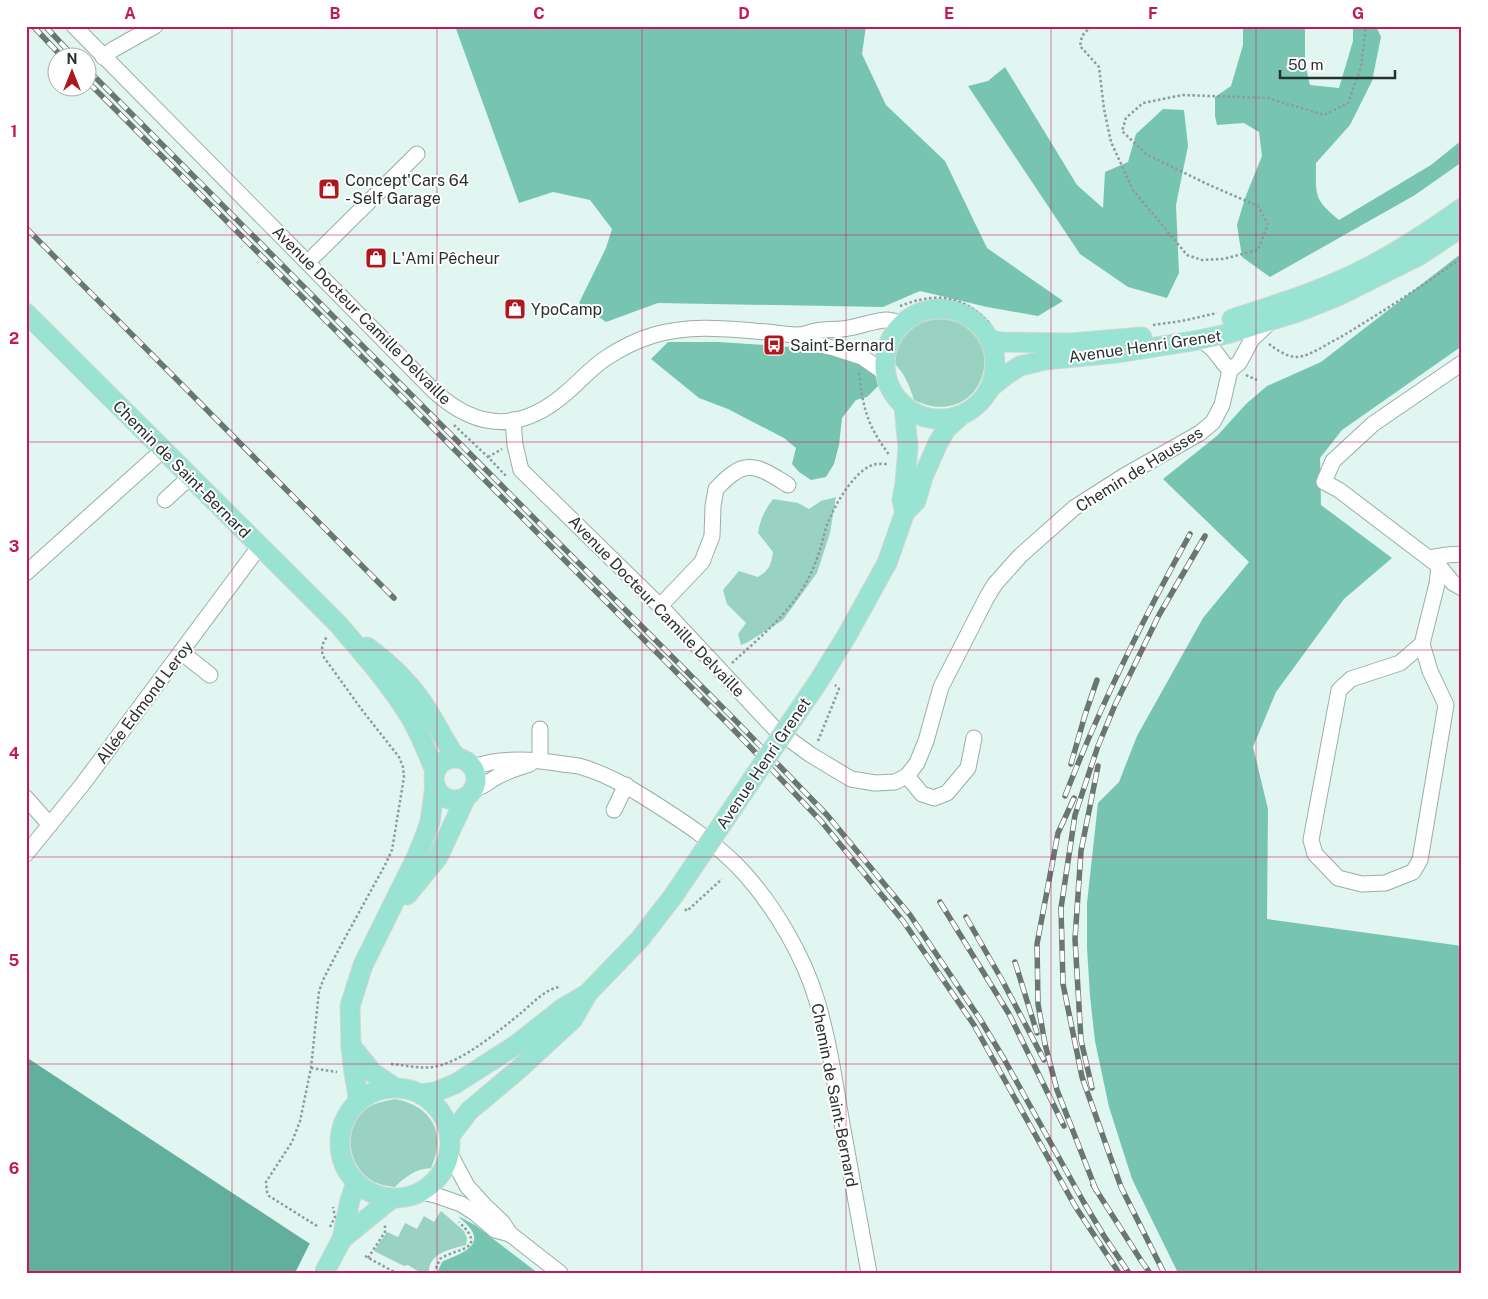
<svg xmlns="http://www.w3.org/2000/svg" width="1488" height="1299" viewBox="0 0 1488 1299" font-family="'Public Sans',sans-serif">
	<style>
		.green { fill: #9ad2c2 }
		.forest { fill: #77c5b1 }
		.water { fill: #61af9c }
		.pier { fill: #e1f6f0 }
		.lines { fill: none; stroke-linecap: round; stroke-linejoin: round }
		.minor-casing { stroke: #9aaea8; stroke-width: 17 }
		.major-casing { stroke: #d4d6d5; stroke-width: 21 }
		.path { stroke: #8d9c98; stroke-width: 2.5; stroke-dasharray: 2.5 2.5; stroke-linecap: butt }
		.minor { stroke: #fff; stroke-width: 15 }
		.major { stroke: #98e3d2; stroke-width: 19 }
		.rail-casing { stroke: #697672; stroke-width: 5.5 }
		.rail { stroke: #fff; stroke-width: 4; stroke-dasharray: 11; stroke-linecap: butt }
		.major-bridge-casing { stroke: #d4d6d5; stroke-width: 21; stroke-linecap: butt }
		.path-bridge { stroke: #8d9c98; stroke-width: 2.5; stroke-dasharray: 2.5 2.5; stroke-linecap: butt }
		.major-bridge { stroke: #98e3d2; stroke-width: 19 }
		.grid { fill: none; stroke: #c2185b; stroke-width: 1; stroke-opacity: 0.55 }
		.labels { text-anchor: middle; stroke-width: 4; stroke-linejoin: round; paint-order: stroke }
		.poi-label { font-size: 16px; fill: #29312f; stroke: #fff; text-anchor: start }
		.street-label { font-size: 16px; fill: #29312f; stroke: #fff }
		.neatline { fill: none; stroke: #c2185b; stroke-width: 2 }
		.grid-label { font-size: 16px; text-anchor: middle; font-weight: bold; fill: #c2185b }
	</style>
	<rect width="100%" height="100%" fill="#e1f6f0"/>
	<g class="green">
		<path d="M945 318C950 320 956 321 960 323 1010 348 978 431 914 400 909 385 905 374 894 363 895 358 895 353 897 347 904 326 925 319 945 318Z"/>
		<path d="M836 497 830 533 817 573 783 620 748 642 741 645 738 634 746 623 727 604 723 590 739 571 758 577C770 570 771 564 773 552L758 533C760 520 765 509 773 499L798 503 809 509 821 501Z"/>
		<path d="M395 1099C432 1106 447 1133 431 1168 416 1169 406 1176 395 1187 385 1186 375 1184 367 1177 345 1159 345 1123 369 1107 377 1102 386 1101 395 1099Z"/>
		<path d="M441 1211 464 1231 467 1238 466 1245C451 1249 428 1253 429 1273H421L408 1265 404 1266 374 1251 387 1232 398 1237 405 1223 417 1229 424 1216 434 1222Z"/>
	</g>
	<g class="forest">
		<path d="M455 26H866L862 54 886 105 945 161 987 248 1063 301 1038 316 987 307 920 291 883 307 658 303 606 322 579 303 606 248 612 229 590 200 553 192 519 203Z"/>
		<path d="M1243 26H1305V63L1310 85 1339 88 1353 41V26H1376L1381 37 1372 81 1350 125 1316 163C1316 195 1313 199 1339 220L1431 165 1462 140V162L1415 195 1270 277 1242 257 1237 225 1245 198 1262 156 1259 132 1244 123 1217 125 1215 116V97L1231 86 1243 45Z"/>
		<path d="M1005 67 1077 185 1103 208 1105 172 1128 162 1136 134 1163 109 1184 110 1188 146 1176 205 1179 273 1167 298 1128 287 1080 254 968 86 988 81Z"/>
		<path d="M1462 253V346L1342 430 1320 458 1321 505 1392 558 1344 599 1276 692 1253 747 1268 809 1267 919 1462 946V1273H1178L1132 1179 1109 1107 1095 1041 1090 996 1087 948V903L1098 803 1119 782 1137 736 1203 618 1249 562 1163 479 1218 435 1246 404 1267 386 1321 362Z"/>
		<path d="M668 342H719L806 348 855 360 876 376 878 386 867 397 856 400 842 418 839 445 834 464 826 477 811 480 799 472 792 464 796 448 784 438 728 409 699 398 651 359Z"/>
		<path d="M458 1216 475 1225 538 1273H437L442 1262C456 1255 485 1248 470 1228 467 1224 462 1220 458 1216Z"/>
	</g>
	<path class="water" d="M26 1057 301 1238 357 1273H26Z"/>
	<path class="pier" d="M311 1241 356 1270 355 1273H295Z"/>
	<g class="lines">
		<g class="minor-casing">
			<g id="minor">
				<path d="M74 26 434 391C478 431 521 432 566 393 580 381 591 368 606 358 621 348 637 340 654 335 692 324 729 329 767 332 777 333 788 335 798 335 804 335 810 332 816 331 825 329 834 330 842 329 856 328 874 320 887 320 892 320 898 323 902 323"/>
				<path d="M103 57 114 49 155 26"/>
				<path d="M315 255 417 154"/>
				<path d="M799 335 815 344 834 348 862 357 885 373"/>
				<path d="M1199 340C1216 347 1218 359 1230 370"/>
				<path d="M513 420 515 445 521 470 665 611 775 729 811 755 851 779 875 783 895 782 907 776 917 763 926 741 941 687 987 597 995 584 1020 556 1074 508 1124 476 1200 433 1213 422 1222 405 1230 370 1239 363 1252 339 1270 322"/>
				<path d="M165 500 190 477"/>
				<path d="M1429 558 1447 555 1462 554"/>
				<path d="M1439 566 1453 583 1462 588"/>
				<path d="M26 573 163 450"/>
				<path d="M660 606 702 562 712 536 713 506 716 489C721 484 727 477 734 473 752 459 772 475 788 485"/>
				<path d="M1422 644 1400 663 1351 679 1339 690 1311 840 1315 854 1338 878 1362 884 1385 883 1413 872 1420 860 1446 705 1430 671 1422 644 1437 584 1439 566 1339 490 1324 482 1333 461 1373 424 1462 363"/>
				<path d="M181 652 210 675"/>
				<path d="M540 729V760"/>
				<path d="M473 767C502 757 534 759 563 764 569 765 576 765 582 767 603 773 627 786 646 798 681 820 717 843 745 874 776 909 804 957 817 1001 829 1041 835 1083 842 1124 851 1174 860 1223 869 1273"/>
				<path d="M907 776 922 794 934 798 947 793 968 768 974 738"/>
				<path d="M474 789C483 787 488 782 495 778 506 771 518 768 530 764"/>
				<path d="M26 798 50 825"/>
				<path d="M614 810 626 785"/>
				<path d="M26 854 82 785 259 547"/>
				<path d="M450 1154 467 1186 484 1205 502 1222 510 1234 560 1273"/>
				<path d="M420 1192 435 1195 461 1204 475 1213 495 1230 510 1234"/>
			</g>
		</g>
		<g class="major-casing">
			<g id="major">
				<circle cx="940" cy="364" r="55"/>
				<path d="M26 313 338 624C363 653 389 683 409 715 420 733 427 752 435 771"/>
				<path d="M1232 319C1278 304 1325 290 1368 267 1401 250 1431 230 1462 208"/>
				<path d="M990 340 1002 342 1071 343 1142 337"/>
				<path d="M991 387 1006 375 1020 366 1045 360 1117 353 1199 340 1227 334 1298 312 1338 296 1420 255 1462 227"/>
				<path d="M904 407 908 447 905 483 902 500 905 512"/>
				<path d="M367 647C392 665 414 687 430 714 439 729 446 744 456 757"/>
				<path d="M820 679 846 637 887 563 905 512 916 501 923 477 938 443 946 429 959 417"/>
				<circle cx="455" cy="779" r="21"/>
				<path d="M407 895 438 857 466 797"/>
				<path d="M351 1046 373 1073 394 1087"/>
				<circle cx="395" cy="1143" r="55"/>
				<path d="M421 1094 435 1092 455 1084 516 1045 563 1008 585 995"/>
				<path d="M358 1101 357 1089 354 1073 351 1046 350 1006 363 965 416 858 425 836 430 822 435 785"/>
				<path d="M450 1136 469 1111 519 1069 573 1019 588 993 640 939 674 895"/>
				<path d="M342 1239 391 1199"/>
				<path d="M342 1239 350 1200 356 1183"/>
			</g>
		</g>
		<g class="path">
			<path d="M1091 26 1082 36 1080 46 1099 67 1104 109 1111 142 1133 190 1187 255 1202 260 1223 259 1258 250 1268 224 1258 206 1207 184 1146 154 1122 131 1126 118 1143 103 1182 95 1268 98 1324 115 1348 103 1361 67 1366 26"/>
			<path d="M900 306C906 304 913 301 919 300 949 293 969 302 990 324"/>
			<path d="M1153 325 1182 321 1217 313"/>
			<path d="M1269 344C1277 350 1287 357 1297 357 1311 356 1326 344 1339 338 1381 313 1422 286 1462 258"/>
			<path d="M859 373C861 394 865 417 876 435 880 442 885 449 890 456"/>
			<path d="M1246 375 1257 380"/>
			<path d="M881 387 888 400"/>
			<path d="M454 425 488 457 507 477"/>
			<path d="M488 457 502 449"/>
			<path d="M732 663C757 640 785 617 803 588 811 575 817 560 821 546 824 537 825 528 829 520 836 503 853 474 870 466 876 463 883 464 889 464"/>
			<path d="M818 741 839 689 835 685"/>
			<path d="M685 909 687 911 722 879"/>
			<path d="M391 1064C405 1065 418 1069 433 1067 461 1063 499 1031 521 1013 533 1003 544 990 559 987"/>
			<path d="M311 1068 337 1072"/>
			<path d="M317 1226 269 1196 267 1192 266 1182 292 1142 300 1121 311 1068 319 991 324 978 340 947 385 865 392 850 404 777 403 767 399 757 362 710 323 656C321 649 322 643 327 637"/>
			<path d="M365 1256 396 1273"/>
			<path d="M368 1258 385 1232V1225"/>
			<path d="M434 1273 440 1259C457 1247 489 1251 459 1222"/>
		</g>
		<use href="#minor" class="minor"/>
		<use href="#major" class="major"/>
		<g class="rail-casing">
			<g id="rail">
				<path d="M33 26 63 58"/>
				<path d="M45 26 75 58"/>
				<path d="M88 70 737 722 827 815 910 915 980 1019 1004 1059 1083 1201 1104 1236 1129 1273"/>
				<path d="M88 82 732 728 821 821 903 921 974 1025 1075 1206 1119 1273"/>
				<path d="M26 228 394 598"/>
				<path d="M1071 764 1085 715 1097 680"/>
				<path d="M1065 796C1100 706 1143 619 1190 534"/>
				<path d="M1074 798 1058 833 1037 944 1038 1004 1045 1044 1057 1090 1096 1190"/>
				<path d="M940 902 1009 1014 1064 1126"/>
				<path d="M966 917 1002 980 1044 1060"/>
				<path d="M1015 962 1037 1033"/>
				<path d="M1092 1088 1081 1040 1075 939 1081 851 1098 766"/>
				<path d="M1093 1185 1142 1262 1150 1273"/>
				<path d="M1164 1273 1121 1187 1082 1077 1063 984 1061 908 1075 815 1098 746 1115 705 1159 615 1205 536"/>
			</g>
		</g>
		<use href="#rail" class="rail"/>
		<g class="major-bridge-casing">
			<g id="major-bridge">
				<path d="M674 895 820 679"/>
				<path d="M324 1273 342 1239"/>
			</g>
		</g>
		<path class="path-bridge" d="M330 1227 335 1217 333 1207"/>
		<use href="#major-bridge" class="major-bridge"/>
	</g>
	<path class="grid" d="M232 26V1273M437 26V1273M642 26V1273M846 26V1273M1051 26V1273M1256 26V1273M26 235H1462M26 442H1462M26 650H1462M26 857H1462M26 1064H1462"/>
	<defs>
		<g id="shop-square" transform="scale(1.125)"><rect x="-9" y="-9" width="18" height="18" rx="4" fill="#ab1820" stroke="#fff"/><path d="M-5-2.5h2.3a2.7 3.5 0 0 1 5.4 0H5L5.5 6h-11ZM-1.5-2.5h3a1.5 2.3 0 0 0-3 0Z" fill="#fff"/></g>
		<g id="bus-square" transform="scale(1.125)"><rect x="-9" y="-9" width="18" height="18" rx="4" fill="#ab1820" stroke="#fff"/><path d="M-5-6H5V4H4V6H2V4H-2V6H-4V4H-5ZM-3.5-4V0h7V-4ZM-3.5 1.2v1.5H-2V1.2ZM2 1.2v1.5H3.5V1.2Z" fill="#fff"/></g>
	</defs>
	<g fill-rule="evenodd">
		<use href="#shop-square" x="329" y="189"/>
		<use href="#shop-square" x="376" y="258"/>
		<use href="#shop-square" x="515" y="309"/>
		<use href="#bus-square" x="774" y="345"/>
	</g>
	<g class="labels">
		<g class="poi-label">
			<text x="345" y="186">Concept'Cars 64<tspan x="345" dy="18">- Self Garage</tspan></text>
			<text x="392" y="264">L'Ami Pêcheur</text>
			<text x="531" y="315">YpoCamp</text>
			<text x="790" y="351">Saint-Bernard</text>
		</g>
		<g class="street-label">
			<text transform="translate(362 315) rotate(45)" y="6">Avenue Docteur Camille Delvaille</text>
			<text transform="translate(1145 346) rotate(-8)" y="6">Avenue Henri Grenet</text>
			<text transform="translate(182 469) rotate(45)" y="6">Chemin de Saint-Bernard</text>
			<text transform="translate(1139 469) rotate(-32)" y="6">Chemin de Hausses</text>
			<text transform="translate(657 606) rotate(46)" y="6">Avenue Docteur Camille Delvaille</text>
			<text transform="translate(144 702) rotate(-53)" y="6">Allée Edmond Leroy</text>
			<text transform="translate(763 763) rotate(-56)" y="6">Avenue Henri Grenet</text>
			<text transform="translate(835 1095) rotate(79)" y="6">Chemin de Saint-Bernard</text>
		</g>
	</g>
	<rect width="1488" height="1299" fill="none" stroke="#ffffff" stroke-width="55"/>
	<g transform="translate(72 72)"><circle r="24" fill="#ffffff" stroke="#a9adac"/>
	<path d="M0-4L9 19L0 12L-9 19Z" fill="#ab1820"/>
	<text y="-8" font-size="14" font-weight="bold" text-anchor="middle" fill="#29312f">N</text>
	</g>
	<path d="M1280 70v8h115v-8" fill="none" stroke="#29312f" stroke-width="2.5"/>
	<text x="1288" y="70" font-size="15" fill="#29312f" stroke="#ffffff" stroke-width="4" paint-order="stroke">50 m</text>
	<rect x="28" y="28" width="1432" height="1244" class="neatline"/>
	<g class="grid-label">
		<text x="130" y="19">A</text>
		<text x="335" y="19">B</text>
		<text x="539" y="19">C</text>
		<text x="744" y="19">D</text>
		<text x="949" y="19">E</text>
		<text x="1153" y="19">F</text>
		<text x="1358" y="19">G</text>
		<text x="14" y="137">1</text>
		<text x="14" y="344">2</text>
		<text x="14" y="552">3</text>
		<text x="14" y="759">4</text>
		<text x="14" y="966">5</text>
		<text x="14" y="1174">6</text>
	</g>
</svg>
